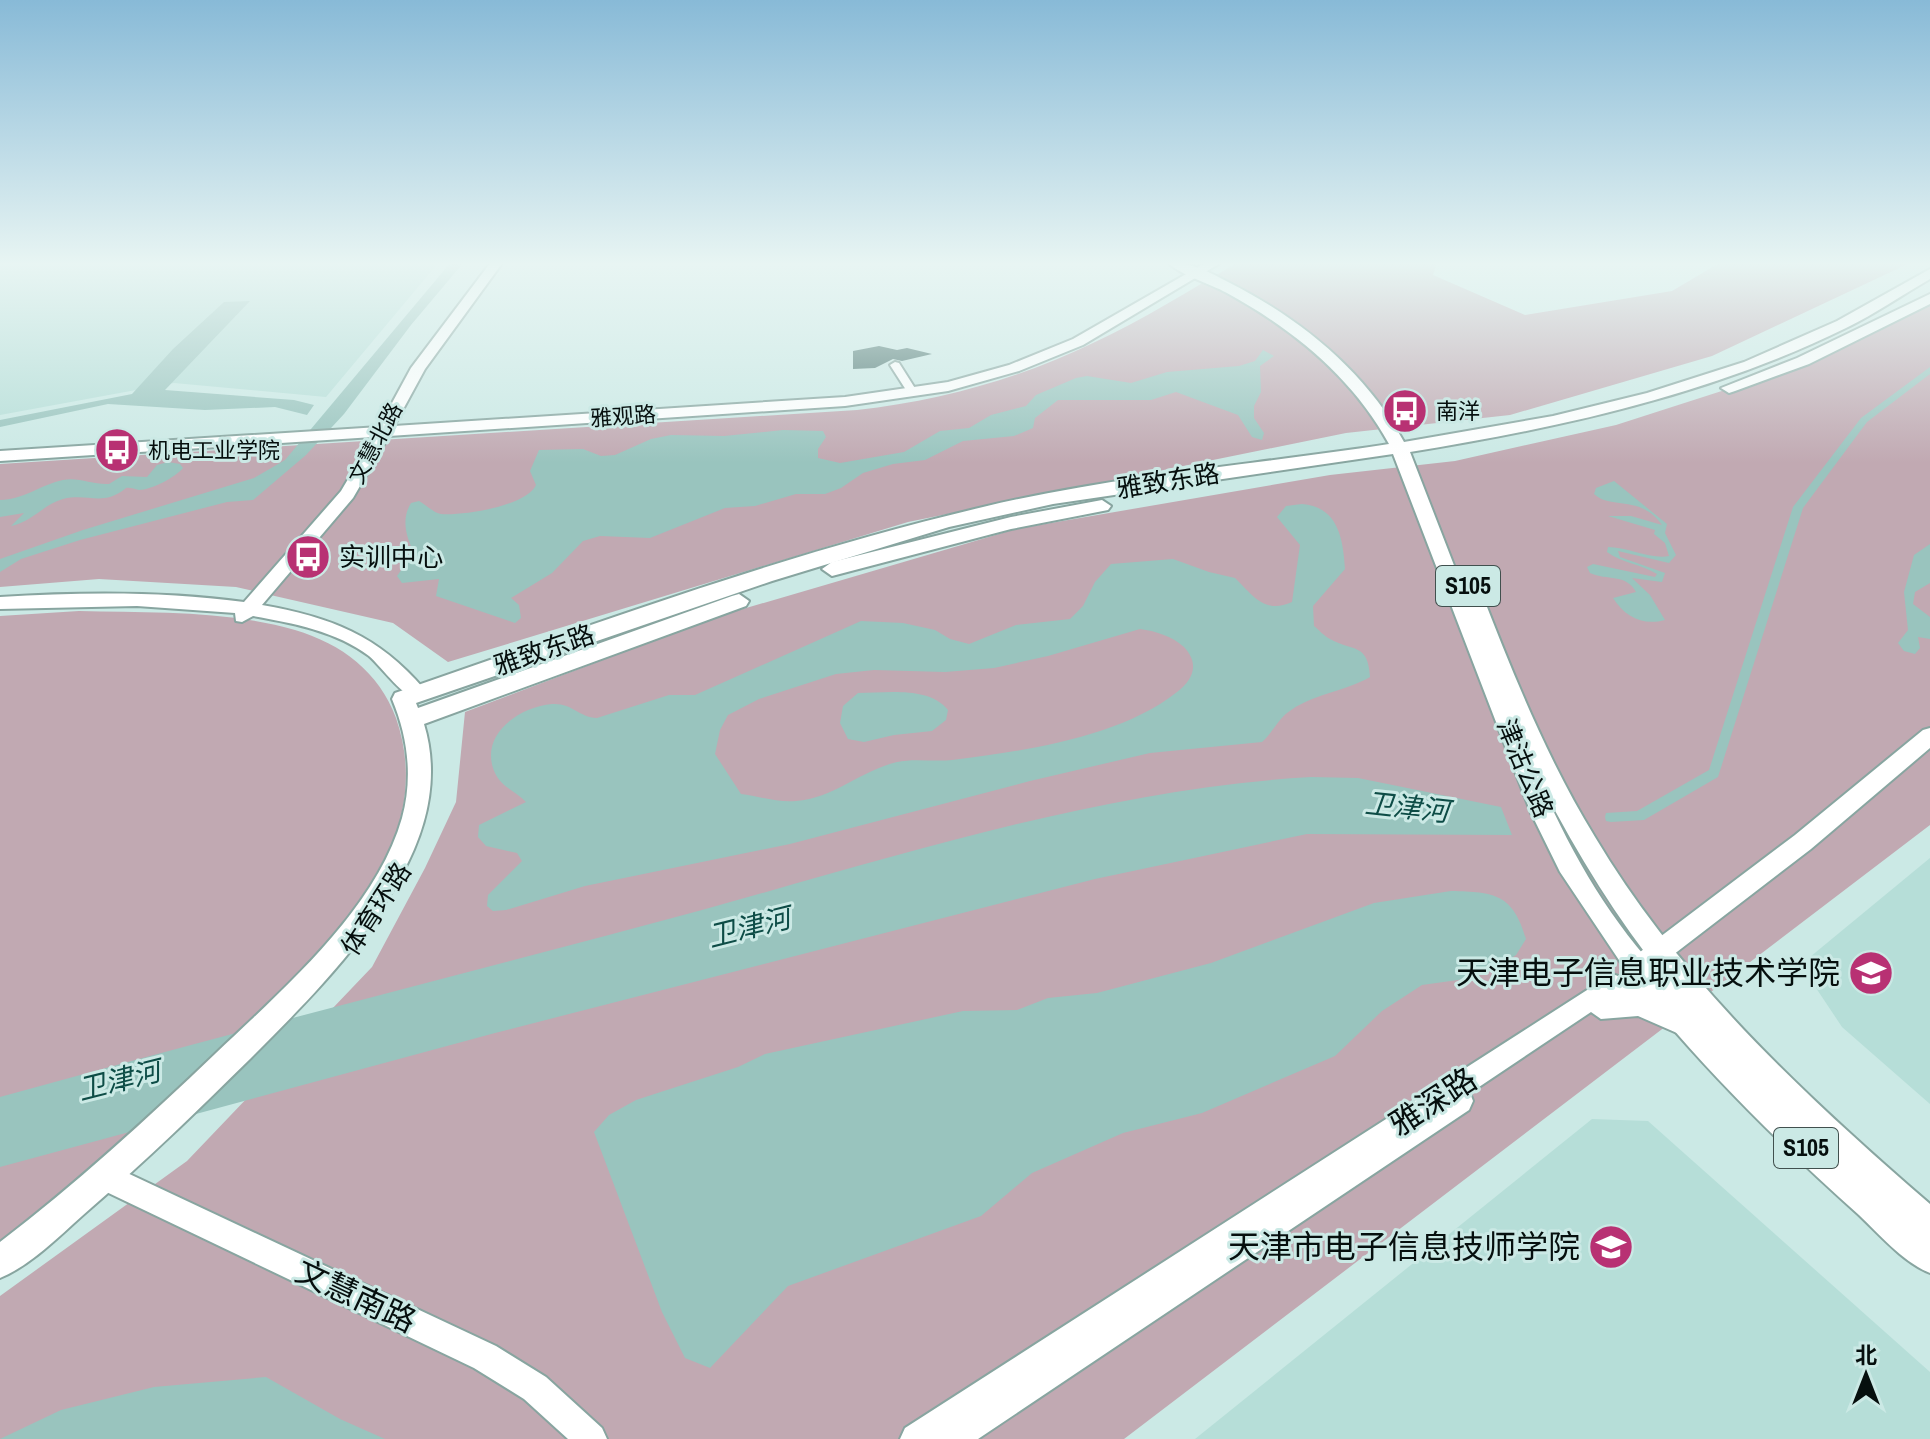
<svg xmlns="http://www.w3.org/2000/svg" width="1930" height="1439" viewBox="0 0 1930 1439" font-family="'Archivo Narrow','Noto Sans SC',sans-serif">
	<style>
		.built { fill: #b6ded8 }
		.green { fill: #c1a9b2 }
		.water { fill: #99c4be; fill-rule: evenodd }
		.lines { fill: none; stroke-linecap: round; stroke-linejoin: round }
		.canal { fill: #99c4be; fill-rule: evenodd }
		.building { fill: #4d7671 }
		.street-casing { stroke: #88a5a0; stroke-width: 4 }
		.secondary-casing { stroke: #88a5a0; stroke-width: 4 }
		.primary-casing { stroke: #88a5a0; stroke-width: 4 }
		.street { fill: #fff; fill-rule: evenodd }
		.secondary { fill: #fff; fill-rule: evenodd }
		.primary { fill: #fff; fill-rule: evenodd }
		.labels { text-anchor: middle; stroke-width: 6; stroke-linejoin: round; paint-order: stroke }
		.far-poi-label { font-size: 22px; fill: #060f0e; stroke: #cbe9e5; text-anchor: start }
		.far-street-label { font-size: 22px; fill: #060f0e; stroke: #cbe9e5 }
		.shield { fill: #cbe9e5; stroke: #41504e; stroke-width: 2 }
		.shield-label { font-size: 24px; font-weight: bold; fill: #060f0e }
		.street-label { font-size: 26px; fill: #060f0e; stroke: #cbe9e5 }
		.poi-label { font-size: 26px; fill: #060f0e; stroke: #cbe9e5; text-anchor: start }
		.water-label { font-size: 28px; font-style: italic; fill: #0d4c46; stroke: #cbe9e5 }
		.near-poi-label { font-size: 32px; fill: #060f0e; stroke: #cbe9e5; text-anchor: end }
		.near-street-label { font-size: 32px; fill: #060f0e; stroke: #cbe9e5 }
	</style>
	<rect width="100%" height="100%" fill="#cbe9e5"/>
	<g class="built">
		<path d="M0 262H439L326 397 174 383 0 415Z"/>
		<path d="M1930 858V1104L1842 1027 1816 988 1810 957Z"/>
		<path d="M1592 1119 1648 1121 1930 1372V1439H1195Z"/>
	</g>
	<g class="green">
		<path d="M1239 262H1437L1433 275 1525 315 1672 291 1721 262H1912L1712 356 1510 415 1346 433 908 522 448 662 393 623 236 587 99 579 0 587V464L857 410C939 401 1019 379 1093 343 1143 320 1191 289 1239 262Z"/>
		<path d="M1930 298V825L1124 1439H0V1296L187 1161 372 967 425 868 456 802 465 712 719 616 1016 529 1330 475 1455 461 1616 425 1815 361Z"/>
		<path d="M79 611C150 613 227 610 295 630 342 644 379 672 396 718 411 761 409 806 390 847 350 932 277 996 211 1059 142 1124 73 1188 0 1249V616Z"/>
	</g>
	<g class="water">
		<path d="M451 262H464L411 325 344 414 306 455 253 500 227 502 80 540 21 559 0 572V559L83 530 254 478 285 460Z"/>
		<path d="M250 301 165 390 294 400 314 405 307 415 275 407 205 410 108 404 0 427V420L132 394 173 349 224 302Z"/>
		<path d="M1263 350 1274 356 1260 366 1261 392 1254 406V418L1264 433 1262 440 1252 437 1238 415 1176 392 1151 400H1058L1035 418 1033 428 1014 436 963 441 925 460 893 464 863 473 841 488 825 494H796L755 506 725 508 650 538 600 536 583 541 552 573 511 598 519 605 521 618 515 623 436 596 439 579 402 583 397 576 414 552C406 537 401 519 411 503L419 501C426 505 434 513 441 514 462 516 527 506 536 485L530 471 539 450 583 449 601 456 615 455 651 439 671 435 724 436 783 430 823 431 826 437 818 449V458L840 463 904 452 940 431 969 428 991 415 1026 406 1036 395 1076 378 1087 376 1131 383 1167 372 1239 366 1255 361Z"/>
		<path d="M168 462 180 464 183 468C176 477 151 490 139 490 134 489 130 487 126 488 103 507 89 493 63 499 44 504 32 522 11 526L24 513 0 517V500C23 500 40 485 63 480 79 477 93 485 109 484L122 476 147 477 157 465Z"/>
		<path d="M1614 481 1667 524 1665 533 1676 555 1669 563 1618 551 1620 557 1665 573 1662 582 1632 578 1650 595 1665 620C1643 626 1625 617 1613 598L1636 592C1626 573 1607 581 1590 573L1587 567 1593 564 1655 577 1657 574C1641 564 1622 563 1607 552L1608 547C1627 547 1653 560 1669 556L1665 543 1654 534 1655 530 1608 516H1631L1662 525C1640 494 1611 510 1594 494L1596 488Z"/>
		<path d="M1302 504C1338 507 1343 538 1345 569L1313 606 1314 626C1319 630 1324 636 1330 639 1354 652 1368 643 1370 677 1344 692 1311 694 1287 713 1279 719 1272 733 1262 742L1150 753 1030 781 790 844 585 886 506 910 493 911 487 906 488 895 522 861 517 853 486 846 478 837 479 825 526 802C516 791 502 788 495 773 478 736 518 707 552 704 573 703 578 717 597 718L669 695H695L861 621 903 623 935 630 950 639 969 644 1016 625 1070 619 1083 606 1095 582 1111 564 1173 559 1209 572 1235 578C1252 594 1264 615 1292 602L1300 545 1277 517 1286 506ZM1140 629C1155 631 1172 636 1184 647 1200 664 1193 680 1177 692 1119 738 1023 751 952 760 934 762 914 758 897 762 862 770 832 799 796 801 779 803 758 796 741 794L715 754 720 730 728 715 759 699 836 674 874 670 945 672 994 668 1048 656Z"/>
		<path d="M1930 544V583L1915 592 1913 604 1930 617V639L1918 637 1920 648 1915 654 1904 651 1898 643 1908 630 1904 592 1914 555Z"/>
		<path d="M858 693C886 693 929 686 948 710L946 720 932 731 894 735 864 742 848 739 840 723 843 706Z"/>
		<path d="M1311 777 1358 778 1501 807 1512 835 1307 834 1095 879 495 1033 0 1167V1097C233 1032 468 973 702 910 901 855 1104 789 1311 777Z"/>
		<path d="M1451 891C1495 892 1513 894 1526 939L1516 955 1497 968 1465 979 1422 985 1382 1011 1335 1056 1202 1113 1123 1133 1032 1173 981 1216 788 1286 710 1368 685 1358 662 1312 594 1132 609 1115 636 1100 738 1067 765 1054 963 1011 1017 1010 1048 998 1097 993 1211 963 1374 903Z"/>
		<path d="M266 1377 340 1419 385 1439H0L61 1410 154 1387Z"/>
	</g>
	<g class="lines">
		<path class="canal" d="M1930 367V374L1867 422 1803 508 1718 777 1644 820 1611 822 1606 821 1605 817 1606 813 1637 811 1709 770 1793 507 1861 418Z"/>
	</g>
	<path class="building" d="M879 346 897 350 907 348 932 354 902 361 893 359 875 368 853 369V351Z"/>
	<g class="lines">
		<g class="street-casing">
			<path id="street" d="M895 362 899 363 918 393 917 395H909L908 393 890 365Z"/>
		</g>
		<g class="secondary-casing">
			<g id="secondary">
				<path d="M491 262H503L425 369 394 426 845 397 948 382 1009 365 1073 339 1207 262H1222L1083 345 1019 371 948 391 845 406 389 436 353 498 262 605C330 617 378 635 424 689L427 694 424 699C407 704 383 668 369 656 336 631 292 623 253 616L242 622 236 621 235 613 137 606 0 609V597C82 592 163 591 244 602L341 491 373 437 0 461V451L379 427 411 368Z"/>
				<path d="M1930 728V748L1811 849 1656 968 1648 971 1640 968 1636 960 1640 952 1795 835 1923 730Z"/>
				<path d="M1612 974 1621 977 1624 985 1619 994 1639 992 1686 1013 1689 1021 1686 1029 1677 1033 1638 1016 1601 1019 1591 1012 1470 1093 1473 1101 1469 1110 978 1439H900L905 1428Z"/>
				<path d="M106 1163 496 1346 546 1377 602 1428 607 1439H568L524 1399 474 1368 96 1187 92 1177 96 1167Z"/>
			</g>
		</g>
		<g class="primary-casing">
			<g id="primary">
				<path d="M1167 262C1191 262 1209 272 1230 283 1301 319 1366 372 1404 442L1553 416 1647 393 1744 362 1837 321 1930 269V279C1902 295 1875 314 1846 328 1710 395 1559 428 1410 452L1462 586 1470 582 1480 589C1513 674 1547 759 1595 837 1680 980 1805 1096 1930 1204V1273C1903 1262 1880 1235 1859 1215 1784 1148 1713 1078 1649 1001 1631 999 1609 1007 1593 1001L1589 992 1593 983 1629 975 1560 872 1531 813 1393 454 1053 504 949 527 772 581 416 703 418 708 732 596 739 594 749 601 746 606 424 724C440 777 427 829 401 876 363 946 307 1002 251 1058 199 1109 147 1160 91 1208 64 1231 34 1264 0 1278V1242C76 1184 146 1120 215 1054 282 990 376 910 402 818 413 778 408 737 392 699L395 693C589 626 783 554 983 507 1115 475 1254 465 1389 444 1353 378 1293 329 1227 293 1209 283 1182 276 1167 262ZM1543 788C1578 855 1617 919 1664 977 1613 925 1572 855 1543 788Z"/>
				<path d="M1930 294V304L1809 364 1735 391 1729 393 1721 388 1797 358Z"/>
				<path d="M1102 500 1111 506 1108 510 1011 529 832 576 822 569 832 562 1011 517Z"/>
			</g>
		</g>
		<use href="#street" class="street"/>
		<use href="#secondary" class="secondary"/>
		<use href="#primary" class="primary"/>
	</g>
	<linearGradient id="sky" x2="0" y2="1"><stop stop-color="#88bad7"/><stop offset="0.57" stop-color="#e8f5f3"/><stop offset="1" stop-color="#e8f5f3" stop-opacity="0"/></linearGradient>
	<rect width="1930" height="463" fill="url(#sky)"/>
	<defs>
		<g id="bus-disc" transform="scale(2.3)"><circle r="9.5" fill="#b83173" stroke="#cbe9e5"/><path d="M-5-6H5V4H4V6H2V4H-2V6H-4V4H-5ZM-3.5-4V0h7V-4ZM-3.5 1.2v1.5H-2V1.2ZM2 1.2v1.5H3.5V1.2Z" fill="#fff"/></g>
		<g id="university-disc" transform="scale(2.3)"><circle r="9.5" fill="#b83173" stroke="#cbe9e5"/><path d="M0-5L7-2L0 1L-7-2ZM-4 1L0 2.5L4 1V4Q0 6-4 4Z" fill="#fff"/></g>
		<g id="school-disc" transform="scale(2.3)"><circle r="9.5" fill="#b83173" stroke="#cbe9e5"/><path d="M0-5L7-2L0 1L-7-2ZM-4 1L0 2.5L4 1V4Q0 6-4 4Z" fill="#fff"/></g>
	</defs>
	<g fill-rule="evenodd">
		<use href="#bus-disc" x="1405" y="411"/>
		<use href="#bus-disc" x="117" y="450"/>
		<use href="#bus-disc" x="308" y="557"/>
		<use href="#university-disc" x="1871" y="973"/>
		<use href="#school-disc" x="1611" y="1247"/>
	</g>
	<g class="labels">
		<g class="far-poi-label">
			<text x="1436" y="419">南洋</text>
			<text x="148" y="458">机电工业学院</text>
		</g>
		<g class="far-street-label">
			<text transform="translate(623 416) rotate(-4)" y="8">雅观路</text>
			<text transform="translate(375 443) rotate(-62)" y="8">文慧北路</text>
		</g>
		<g class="shield">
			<rect x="1436" y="566" width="64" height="40" rx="6"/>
			<rect x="1774" y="1128" width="64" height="40" rx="6"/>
		</g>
		<g class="shield-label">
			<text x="1468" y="594">S105</text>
			<text x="1806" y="1156">S105</text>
		</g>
		<g class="street-label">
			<text transform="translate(1168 481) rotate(-9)" y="9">雅致东路</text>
			<text transform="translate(544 650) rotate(-19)" y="9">雅致东路</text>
			<text transform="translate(1525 768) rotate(67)" y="9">津沽公路</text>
			<text transform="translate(376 909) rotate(-57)" y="9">体育环路</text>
		</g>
		<g class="poi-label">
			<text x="339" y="566">实训中心</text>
		</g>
		<g class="water-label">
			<text transform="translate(1407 807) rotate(6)" y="10">卫津河</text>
			<text transform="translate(749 927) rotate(-14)" y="10">卫津河</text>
			<text transform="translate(119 1080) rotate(-14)" y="10">卫津河</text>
		</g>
		<g class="near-poi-label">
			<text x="1840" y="984">天津电子信息职业技术学院</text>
			<text x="1580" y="1258">天津市电子信息技师学院</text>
		</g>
		<g class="near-street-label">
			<text transform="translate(1433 1102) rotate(-33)" y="11">雅深路</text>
			<text transform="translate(356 1296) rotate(25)" y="11">文慧南路</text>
		</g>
	</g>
	<g transform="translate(1866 1375)" stroke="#cbe9e5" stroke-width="6" paint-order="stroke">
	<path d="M0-6L14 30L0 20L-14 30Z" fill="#060f0e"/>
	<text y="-12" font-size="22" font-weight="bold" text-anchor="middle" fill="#060f0e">北</text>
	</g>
</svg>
